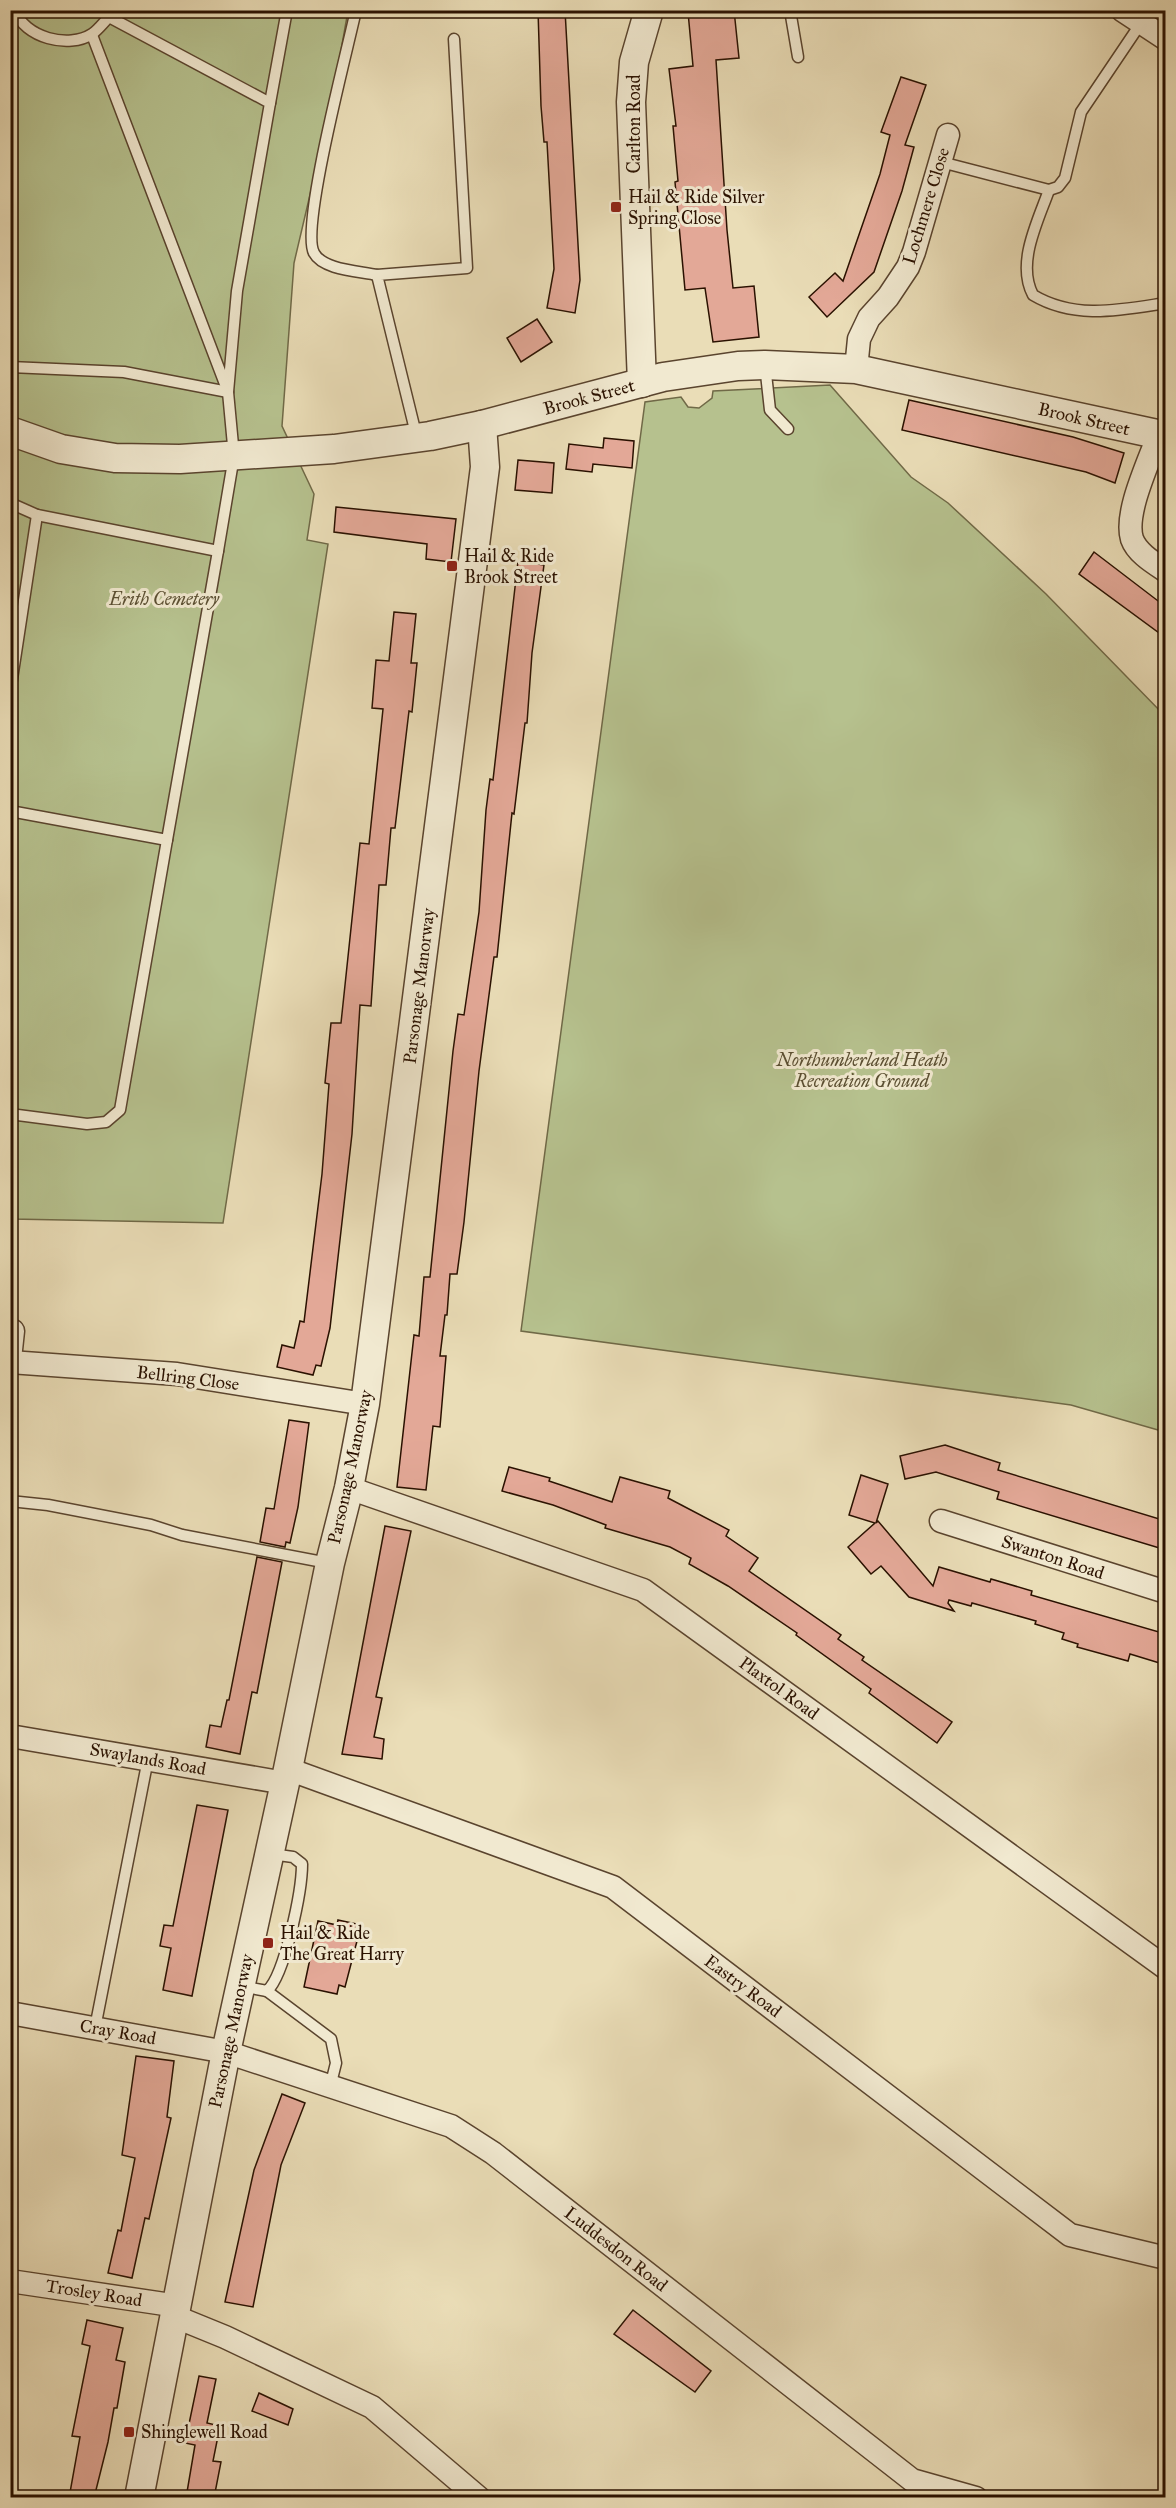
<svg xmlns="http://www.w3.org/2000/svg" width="1176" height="2508" viewBox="0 0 1176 2508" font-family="'IM FELL Great Primer',serif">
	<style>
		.green { fill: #b6c18e; stroke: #706947; stroke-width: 1.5 }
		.building { fill: #e3a897; stroke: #2a1100; stroke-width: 1.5 }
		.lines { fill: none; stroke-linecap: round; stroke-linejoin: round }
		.service-casing { stroke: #5a442e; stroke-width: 13 }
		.minor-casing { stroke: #5a442e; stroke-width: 25 }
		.tertiary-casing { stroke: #5a442e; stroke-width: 31 }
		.service { stroke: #f1e9d0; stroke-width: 10 }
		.minor { stroke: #f1e9d0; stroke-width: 22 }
		.tertiary { stroke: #f1e9d0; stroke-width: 28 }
		.poi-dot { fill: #8f2418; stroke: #f1e9d0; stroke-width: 2 }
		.labels { text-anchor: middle; stroke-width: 6; stroke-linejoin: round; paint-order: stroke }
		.street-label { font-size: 18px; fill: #2a1100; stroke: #f1e9d0 }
		.poi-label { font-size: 18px; fill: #2a1100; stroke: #f1e9d0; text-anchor: start }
		.park-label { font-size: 18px; font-style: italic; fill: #5b4f32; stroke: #f1e9d0 }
	</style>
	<rect width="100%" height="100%" fill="#eaddb7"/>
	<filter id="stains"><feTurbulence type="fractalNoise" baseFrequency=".00333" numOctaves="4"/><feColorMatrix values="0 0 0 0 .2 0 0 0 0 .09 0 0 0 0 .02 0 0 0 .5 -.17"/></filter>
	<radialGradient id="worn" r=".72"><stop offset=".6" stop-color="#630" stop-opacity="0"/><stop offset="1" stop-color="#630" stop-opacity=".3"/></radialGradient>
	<g class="green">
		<path d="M11 11H348L332 101 294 263 282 426 314 494 307 540 328 544 223 1223 11 1219Z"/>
		<path d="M830 385 911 477 948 503 1046 594 1165 716V1432L1071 1405 521 1331 645 402 681 397 688 407 699 408 712 398 713 391Z"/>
	</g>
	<g class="building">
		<path d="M538 10H565L580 280 575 313 547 308 554 269 547 142H544L541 106Z"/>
		<path d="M734 10 739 58 716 60 727 230 733 288 754 286 759 337 713 342 705 288 685 290 675 182 678 181 673 126H676L669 69 693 66 688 12Z"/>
		<path d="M901 77 926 85 905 145 914 147 902 191 874 272 827 317 809 297 835 273 843 281 880 174 890 135 881 132Z"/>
		<path d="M537 319 552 342 521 362 507 338Z"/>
		<path d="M909 400 1073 437 1124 453 1115 483 1086 472 902 430Z"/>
		<path d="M604 438 634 441 632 468 593 464 592 472 566 469 569 444 603 448Z"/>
		<path d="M518 460 554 463 552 493 515 490Z"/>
		<path d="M336 507 456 519 451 562 426 559 427 544 334 532Z"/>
		<path d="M1094 552 1166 607V638L1079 574Z"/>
		<path d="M518 561 544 565 532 653 527 723H525L514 814 512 813 497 957H494L479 1071 464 1222 457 1274H450L447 1315H445L440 1356H446L440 1427 433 1426 426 1490 397 1487 414 1335 419 1336 424 1277H430L453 1051 458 1014 464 1015 479 912 486 810 490 779 493 780Z"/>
		<path d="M394 612 416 614 411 663H417L412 712 409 711 395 828H391L386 885H379L371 1006 360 1005 352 1134 330 1328 321 1366 316 1365 313 1375 277 1367 282 1345 294 1348 300 1321 304 1322 322 1174 329 1084 325 1083 331 1023H341L360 843 369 844 383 709 372 708 376 660 389 661Z"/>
		<path d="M289 1420 309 1423 298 1507 290 1543 286 1542 285 1547 260 1542 266 1508 274 1509Z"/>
		<path d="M945 1445 1000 1463 998 1470 1166 1521V1550L997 1499 999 1492 936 1472 905 1479 900 1456Z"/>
		<path d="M509 1467 550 1478 549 1481 612 1502 620 1477 670 1491 668 1498 729 1530 726 1536 758 1558 749 1571 841 1635 838 1639 864 1657 862 1660 952 1722 937 1743 869 1693 871 1689 796 1635 797 1633 728 1586 689 1564 691 1558 670 1547 605 1528 606 1525 553 1505 502 1491Z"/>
		<path d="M861 1475 888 1484 876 1523 878 1521 933 1586 939 1567 990 1582 991 1579 1032 1591 1031 1595 1166 1634V1665L1130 1654 1128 1661 1077 1647 1078 1644 1062 1639 1064 1633 1035 1624 1036 1621 972 1603 971 1606 949 1600 948 1603 954 1611 909 1597 881 1566 871 1574 848 1547 875 1523 849 1515Z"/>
		<path d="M385 1526 411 1531 376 1697 382 1698 374 1737 384 1739 382 1759 342 1754Z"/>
		<path d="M257 1557 282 1562 257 1693 252 1692 240 1754 206 1747 210 1725 221 1727 227 1700H229Z"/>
		<path d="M197 1805 228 1810 192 1996 163 1990 171 1948 160 1946 164 1925 173 1926Z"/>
		<path d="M338 1920 357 1924 354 1940 357 1941 345 1987 339 1985 337 1994 304 1987 318 1921 337 1925Z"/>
		<path d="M136 2056 174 2061 167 2117 171 2118 149 2219 145 2218 132 2278 108 2273 118 2230 121 2231 135 2158 122 2155Z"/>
		<path d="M282 2094 305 2103 281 2165 253 2307 225 2302 254 2170Z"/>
		<path d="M633 2310 711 2371 695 2392 614 2334Z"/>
		<path d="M87 2320 123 2328 116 2360 125 2362 117 2408H114L108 2442 94 2498H69L80 2437 72 2436 90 2346 82 2344Z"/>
		<path d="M199 2376 216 2379 207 2423 220 2426 213 2461 221 2462 214 2498H186L195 2445 185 2443Z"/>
		<path d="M259 2393 293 2409 288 2425 252 2411Z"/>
	</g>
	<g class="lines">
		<g class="service-casing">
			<g id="service">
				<path d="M15 10C24 38 69 49 92 34 98 30 104 22 109 17"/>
				<path d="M356 10C348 48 300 228 314 253 323 270 359 271 377 275"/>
				<path d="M790 10 798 57"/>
				<path d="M270 103 287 10"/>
				<path d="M941 162 1049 190C1038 221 1016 263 1033 295 1075 320 1120 310 1166 303"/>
				<path d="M1049 190 1058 187 1065 178 1081 112 1141 23"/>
				<path d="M765 365 770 410 788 429"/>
				<path d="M10 367 124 372 228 392 237 291 270 103 109 17 111 10"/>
				<path d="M417 438 377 275 467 268 454 39"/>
				<path d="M10 503 37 515 10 692"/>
				<path d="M37 515 218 551 234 456 228 392 92 35"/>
				<path d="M10 811 167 840 218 551"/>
				<path d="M10 1114 87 1124 106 1122 120 1110 167 840"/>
				<path d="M10 1501 48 1505 151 1525 182 1535 328 1563"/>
				<path d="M240 1986 267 1991C285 1975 302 1890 302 1864L293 1857 271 1854"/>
				<path d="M267 1991 331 2039 336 2063 330 2087"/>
				<path d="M95 2028 148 1759"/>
			</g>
		</g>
		<g class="minor-casing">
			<g id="minor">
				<path d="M1122 10 1166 39"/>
				<path d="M856 369 859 339 869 318 888 297 908 267 914 252 948 135"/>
				<path d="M1158 436C1149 462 1124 513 1132 539 1137 553 1154 563 1166 571"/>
				<path d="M10 1359 13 1331"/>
				<path d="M10 1362 177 1374 365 1404"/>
				<path d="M349 1488 643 1590 1166 1968"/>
				<path d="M941 1521 1166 1592"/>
				<path d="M10 1736 285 1783"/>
				<path d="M288 1769 613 1887 1070 2235 1166 2258"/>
				<path d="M10 2013 226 2052 451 2126 493 2153 912 2480 976 2498"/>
				<path d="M10 2281 178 2306"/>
				<path d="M176 2317 225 2337 372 2407 479 2498"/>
			</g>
		</g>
		<g class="tertiary-casing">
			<g id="tertiary">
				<path d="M642 383 631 102 634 62 649 10"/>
				<path d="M10 431 61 449 115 458 180 459 334 449 430 436 482 425 663 377 738 366 765 365 856 369 1166 436"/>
				<path d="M139 2498 226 2052 288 1769 330 1563 349 1488 365 1404 485 467 482 425"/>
			</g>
		</g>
		<use href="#service" class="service"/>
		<use href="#minor" class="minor"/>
		<use href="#tertiary" class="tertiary"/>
	</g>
	<g class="poi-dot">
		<rect x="610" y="201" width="12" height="12" rx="3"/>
		<rect x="446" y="560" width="12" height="12" rx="3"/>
		<rect x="262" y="1937" width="12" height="12" rx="3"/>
		<rect x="123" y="2426" width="12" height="12" rx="3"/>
	</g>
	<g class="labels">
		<g class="street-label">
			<text transform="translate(634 124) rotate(-90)" y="6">Carlton Road</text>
			<text transform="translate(926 206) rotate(-73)" y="6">Lochmere Close</text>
			<text transform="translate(589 397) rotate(-15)" y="6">Brook Street</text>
			<text transform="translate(1084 419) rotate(13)" y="6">Brook Street</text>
			<text transform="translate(419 986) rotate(-83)" y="6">Parsonage Manorway</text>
			<text transform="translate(188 1378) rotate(7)" y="6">Bellring Close</text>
			<text transform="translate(350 1467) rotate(-78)" y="6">Parsonage Manorway</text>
			<text transform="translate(1053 1557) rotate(18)" y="6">Swanton Road</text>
			<text transform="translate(779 1688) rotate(36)" y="6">Plaxtol Road</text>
			<text transform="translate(148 1759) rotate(10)" y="6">Swaylands Road</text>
			<text transform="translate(743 1986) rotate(37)" y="6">Eastry Road</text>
			<text transform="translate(231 2031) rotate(-78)" y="6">Parsonage Manorway</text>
			<text transform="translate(118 2032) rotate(10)" y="6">Cray Road</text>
			<text transform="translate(616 2249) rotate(38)" y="6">Luddesdon Road</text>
			<text transform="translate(94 2293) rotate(9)" y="6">Trosley Road</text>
		</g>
		<g class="poi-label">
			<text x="628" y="203">Hail &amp; Ride Silver<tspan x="628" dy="21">Spring Close</tspan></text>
			<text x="464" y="562">Hail &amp; Ride<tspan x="464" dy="21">Brook Street</tspan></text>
			<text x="280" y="1939">Hail &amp; Ride<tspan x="280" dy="21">The Great Harry</tspan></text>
			<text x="141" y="2438">Shinglewell Road</text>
		</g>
		<g class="park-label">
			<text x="164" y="605">Erith Cemetery</text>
			<text x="862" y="1066">Northumberland Heath<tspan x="862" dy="21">Recreation Ground</tspan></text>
		</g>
	</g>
	<rect width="1176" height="2508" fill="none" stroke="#eaddb7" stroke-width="36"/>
	<rect x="12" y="12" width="1152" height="2484" fill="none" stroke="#2a1100" stroke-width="3"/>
	<rect x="18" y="18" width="1140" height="2472" fill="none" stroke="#2a1100" stroke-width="1.5"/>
	<rect width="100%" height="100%" filter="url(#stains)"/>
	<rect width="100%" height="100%" fill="url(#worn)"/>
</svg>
